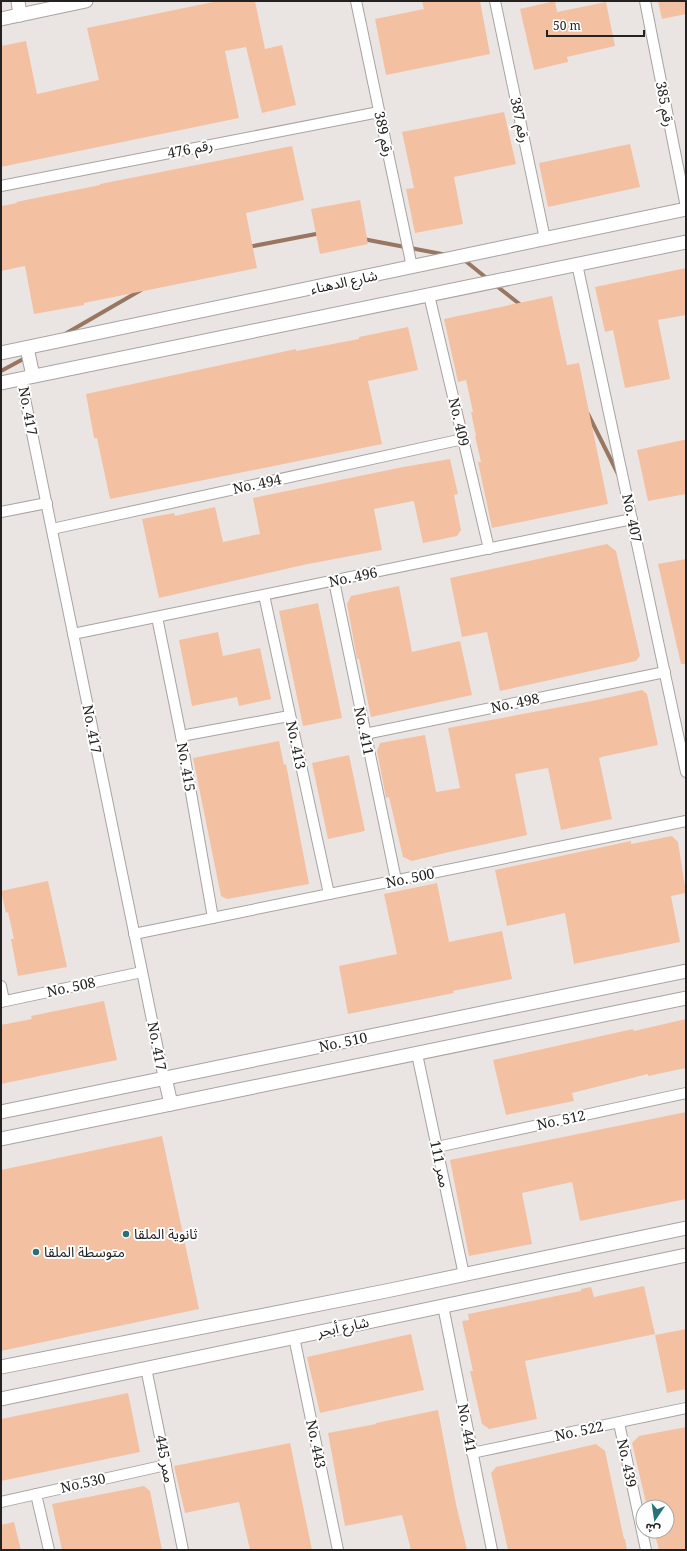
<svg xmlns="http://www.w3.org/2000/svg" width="687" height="1551" viewBox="0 0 687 1551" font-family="'Noto Serif','Noto Sans Arabic',serif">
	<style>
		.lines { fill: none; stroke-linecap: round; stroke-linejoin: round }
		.stream { stroke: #987661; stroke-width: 4 }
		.building { fill: #f3c1a2 }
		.minor-casing { stroke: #a8a3a1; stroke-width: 12 }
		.tertiary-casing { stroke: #a8a3a1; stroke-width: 15 }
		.minor { stroke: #fff; stroke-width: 10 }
		.tertiary { stroke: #fff; stroke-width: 13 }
		.poi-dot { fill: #277178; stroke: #fff; stroke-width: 1.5 }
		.labels { text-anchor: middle; stroke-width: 4; stroke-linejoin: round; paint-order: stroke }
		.street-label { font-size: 14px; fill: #242221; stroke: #fff }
		.poi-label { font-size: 14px; fill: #242221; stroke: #fff; text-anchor: start }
	</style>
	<rect width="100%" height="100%" fill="#eae5e3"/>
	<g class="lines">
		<g class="stream">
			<path d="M363 239 447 255"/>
			<path d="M248 247 321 233"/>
			<path d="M463 259 489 280"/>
			<path d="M494 284 522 306"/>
			<path d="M65 334 141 290"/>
			<path d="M1 371 27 357"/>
			<path d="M588 414 618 474"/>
		</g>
	</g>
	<g class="building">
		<path d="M218 1H255L265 49 282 45 296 105 262 113 246 47 225 51 239 118 1 167V46L26 41 37 94 99 80 87 28Z"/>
		<path d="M422 1H480L490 54 386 75 375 19 424 9Z"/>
		<path d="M555 1 557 12 606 2 615 46 567 57 568 62 534 70 520 9Z"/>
		<path d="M658 1H686V14L662 19Z"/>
		<path d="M504 112 516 164 454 177 463 224 415 233 406 189 414 188 402 132Z"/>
		<path d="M630 144 640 187 548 207 539 163Z"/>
		<path d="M292 146 304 200 246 213 257 268 84 303V305L34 314 25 266 1 271V206L17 203 16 202 100 185V184Z"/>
		<path d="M360 200 368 244 320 254 311 209Z"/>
		<path d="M686 268V315L658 320 670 379 625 388 613 330 605 332 595 287Z"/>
		<path d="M552 296 567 365 579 363 608 504 492 528 478 462H481L475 436H476L471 412H473L466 380 458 382 444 319Z"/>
		<path d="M408 327 418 370 368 381 382 444 110 499 97 438H94L86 394 296 349V351L359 339V337Z"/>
		<path d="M683 440H686V494L648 501 637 450Z"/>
		<path d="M450 459 458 494 454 495 461 530 457 536 423 543 414 502 413 501 374 509 382 550 303 565 159 598 142 519 174 513 175 516 215 507 223 542 260 534 253 498 403 467Z"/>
		<path d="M607 544 616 551 640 656 636 661 500 691 487 632 462 637 450 578Z"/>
		<path d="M686 559V664H681L658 564Z"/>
		<path d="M399 586 412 652 460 641 472 695 371 717 359 659H357L347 604 351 596Z"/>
		<path d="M318 603 342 718 303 726 279 611Z"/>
		<path d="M218 632 223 656 260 648 271 699 239 706 237 697 192 706 179 640Z"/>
		<path d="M642 690 647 694 658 745 601 757V758H599L612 819 561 830 548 768 515 774 527 835 449 852 412 861 403 857 389 797 386 798 377 751 380 743 425 735 436 792 460 788 448 728 592 701Z"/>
		<path d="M279 741 284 765 286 764 309 884 227 899 221 896 193 758Z"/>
		<path d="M349 755 365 831 328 839 312 763Z"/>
		<path d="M672 836 678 842 686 893 671 896 680 942 574 964 565 913 507 926 495 870 631 841V844Z"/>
		<path d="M48 881 67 967 18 976 11 939H14L8 912 6 913 1 891Z"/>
		<path d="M437 883 449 942 502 931 512 979 453 991 454 993 348 1014 339 966 397 954 384 894Z"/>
		<path d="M104 1001 117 1060 1 1084V1025L32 1019 31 1016Z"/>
		<path d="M686 1019V1068L648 1076V1074L572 1093 574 1101 506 1115 493 1060 633 1029 634 1031Z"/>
		<path d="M686 1112V1199L580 1221 572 1182 522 1193 532 1244 469 1256 450 1160Z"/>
		<path d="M162 1136 199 1309 1 1351V1170Z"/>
		<path d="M644 1286 655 1334 525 1361 537 1419 489 1429 482 1424 470 1371H473L462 1321 469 1320 468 1314 581 1291V1289L591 1287 594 1297Z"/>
		<path d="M686 1329V1389L667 1393 655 1335Z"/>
		<path d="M411 1334 424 1390 320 1413 307 1357Z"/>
		<path d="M128 1393 140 1452 1 1481V1419Z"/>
		<path d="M438 1410 456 1504 467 1550H411L402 1515 345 1526 328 1433 376 1424V1423Z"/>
		<path d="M686 1427V1550H659L654 1531H667V1507H647L632 1443 639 1436Z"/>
		<path d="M290 1443 312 1550H250L239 1502 185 1513 174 1466Z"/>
		<path d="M596 1444 605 1451 624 1539H625L627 1550H508L491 1473 496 1467Z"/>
		<path d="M144 1486 150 1491 162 1550H62L52 1504Z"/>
		<path d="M14 1522 21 1550H1V1525Z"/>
	</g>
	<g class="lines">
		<g class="minor-casing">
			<g id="minor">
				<path d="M356 1 412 267"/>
				<path d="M495 1 545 239"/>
				<path d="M645 1 686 207"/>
				<path d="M1 186 379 112"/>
				<path d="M577 264 686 772"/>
				<path d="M429 295 489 549"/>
				<path d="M21 379 164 1079"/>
				<path d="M1 512 47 503"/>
				<path d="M52 529 463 439"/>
				<path d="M334 581 396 880"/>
				<path d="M264 595 329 894"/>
				<path d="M157 617 181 736 213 918"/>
				<path d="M73 634 632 519"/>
				<path d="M365 734 665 672"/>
				<path d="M181 736 289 716"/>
				<path d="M134 934 686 821"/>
				<path d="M1 986 4 1001"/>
				<path d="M1 1002 142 972"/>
				<path d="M417 1054 464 1275"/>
				<path d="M437 1147 686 1093"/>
				<path d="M443 1306 492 1550"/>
				<path d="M294 1337 338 1550"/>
				<path d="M146 1368 183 1550"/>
				<path d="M619 1423 646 1550"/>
				<path d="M472 1453 686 1408"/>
				<path d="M36 1494 49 1550"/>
				<path d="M1 1502 166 1465"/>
			</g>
		</g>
		<g class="tertiary-casing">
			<g id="tertiary">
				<path d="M18 1 20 15"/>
				<path d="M1 19 86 1"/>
				<path d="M27 348 33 376"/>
				<path d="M1 353 686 209"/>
				<path d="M1 383 686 242"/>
				<path d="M165 1078 171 1104"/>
				<path d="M1 1112 686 971"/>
				<path d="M1 1139 686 998"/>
				<path d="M1 1367 386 1291 686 1228"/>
				<path d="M1 1399 686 1255"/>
			</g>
		</g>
		<use href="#minor" class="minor"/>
		<use href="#tertiary" class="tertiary"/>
	</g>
	<g class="poi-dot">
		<circle cx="126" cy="1234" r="4"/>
		<circle cx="36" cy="1252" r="4"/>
	</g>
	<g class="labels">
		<g class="street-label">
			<text transform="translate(665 104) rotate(79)" y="5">رقم 385</text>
			<text transform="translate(520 120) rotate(78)" y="5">رقم 387</text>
			<text transform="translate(384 134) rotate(78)" y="5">رقم 389</text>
			<text transform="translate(190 149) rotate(-11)" y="5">رقم 476</text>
			<text transform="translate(344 282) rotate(-12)" y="5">شارع الدهناء</text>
			<text transform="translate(28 411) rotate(79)" y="5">No. 417</text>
			<text transform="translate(459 422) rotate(77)" y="5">No. 409</text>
			<text transform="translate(257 484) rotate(-12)" y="5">No. 494</text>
			<text transform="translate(632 518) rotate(78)" y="5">No. 407</text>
			<text transform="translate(353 577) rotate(-12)" y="5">No. 496</text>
			<text transform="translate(515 703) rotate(-12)" y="5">No. 498</text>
			<text transform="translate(92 729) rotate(79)" y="5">No. 417</text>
			<text transform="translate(364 731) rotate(78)" y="5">No. 411</text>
			<text transform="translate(296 745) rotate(78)" y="5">No. 413</text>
			<text transform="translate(186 767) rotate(80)" y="5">No. 415</text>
			<text transform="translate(410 878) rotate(-12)" y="5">No. 500</text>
			<text transform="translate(71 987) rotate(-12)" y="5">No. 508</text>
			<text transform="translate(343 1042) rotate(-12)" y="5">No. 510</text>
			<text transform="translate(157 1046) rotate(79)" y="5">No. 417</text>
			<text transform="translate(561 1120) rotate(-12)" y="5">No. 512</text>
			<text transform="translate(440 1164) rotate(78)" y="5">ممر 111</text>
			<text transform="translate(343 1327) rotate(-12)" y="5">شارع أبحر</text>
			<text transform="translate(467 1428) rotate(79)" y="5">No. 441</text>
			<text transform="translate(579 1431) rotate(-12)" y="5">No. 522</text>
			<text transform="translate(316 1444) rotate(78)" y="5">No. 443</text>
			<text transform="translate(165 1459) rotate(79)" y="5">ممر 445</text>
			<text transform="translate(627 1463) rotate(78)" y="5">No. 439</text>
			<text transform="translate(83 1483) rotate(-13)" y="5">No.530</text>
		</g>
		<g class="poi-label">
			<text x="134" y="1239">ثانوية الملقا</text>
			<text x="44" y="1257">متوسطة الملقا</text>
		</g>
	</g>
	<rect width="687" height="1551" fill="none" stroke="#242221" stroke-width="4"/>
	<g transform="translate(655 1519) rotate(193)"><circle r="19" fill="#ffffff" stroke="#a7a7a6"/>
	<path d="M0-3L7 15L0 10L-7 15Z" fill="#277178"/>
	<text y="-6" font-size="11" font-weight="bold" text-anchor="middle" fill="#242221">ش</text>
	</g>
	<path d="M547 30v6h97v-6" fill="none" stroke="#242221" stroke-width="2"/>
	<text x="553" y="30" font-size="12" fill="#242221" stroke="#ffffff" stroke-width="3" paint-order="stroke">50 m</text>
</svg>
